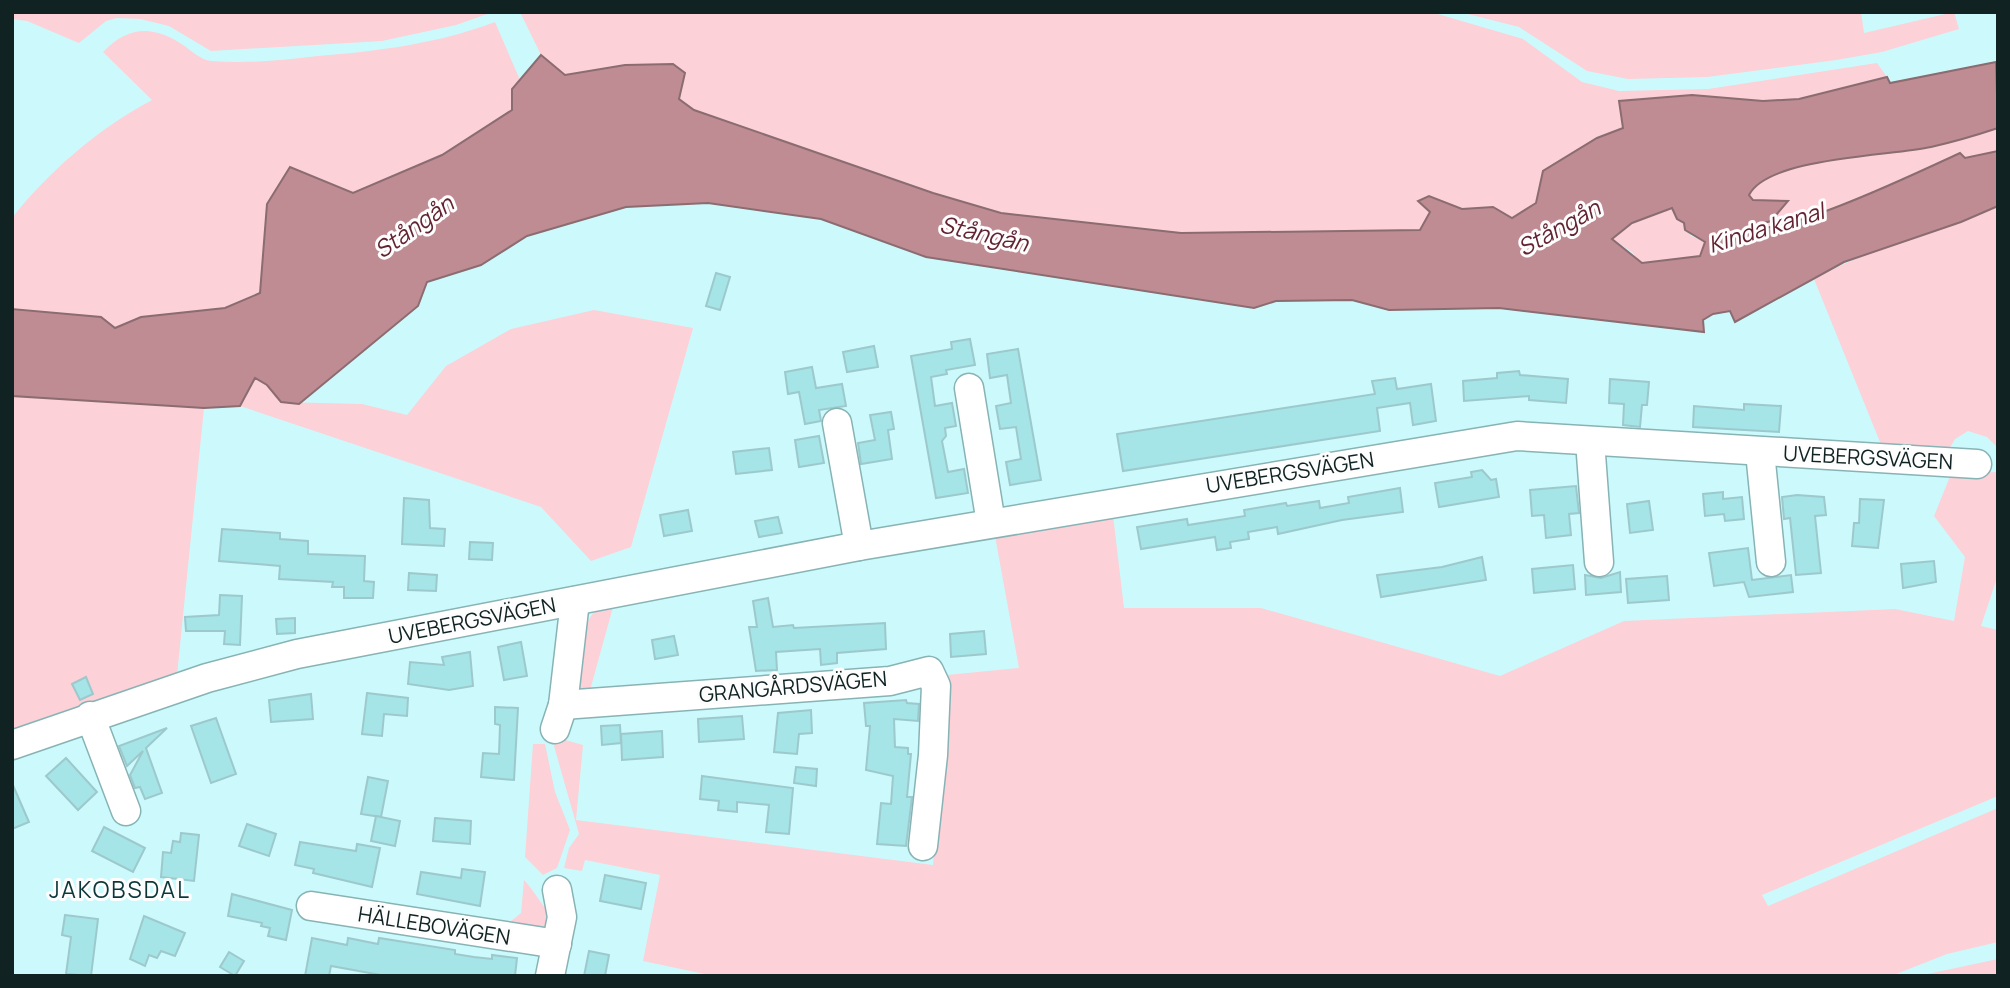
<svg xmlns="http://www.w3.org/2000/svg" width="2010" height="988" viewBox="0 0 2010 988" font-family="Manrope,sans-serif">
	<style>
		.green { fill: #fcd1d7 }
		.water { fill: #bf8c93; stroke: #8a6c71; stroke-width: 2; fill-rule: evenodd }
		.building { fill: #a5e4e7; stroke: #9dc9cc; stroke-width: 2 }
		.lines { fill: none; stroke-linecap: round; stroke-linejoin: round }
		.minor-casing { stroke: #88b3b5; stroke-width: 31 }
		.minor { stroke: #fff; stroke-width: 28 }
		.labels { text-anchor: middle; stroke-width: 6; stroke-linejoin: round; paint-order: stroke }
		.street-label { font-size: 21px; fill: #102222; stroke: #fdfdfd }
		.water-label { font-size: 23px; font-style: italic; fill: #622231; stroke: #fdfdfd }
		.neighbourhood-label { font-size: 23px; letter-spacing: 2px; fill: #0b3739; stroke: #fdfdfd }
	</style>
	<rect width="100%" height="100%" fill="#ccfafc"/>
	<g class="green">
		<path d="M12 12H493L456 25 382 41 211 51 169 26 140 19 117 18 106 21 79 43 27 21 12 19Z"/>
		<path d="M520 12H1431L1523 39 1582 82 1619 91 1708 89 1877 63 1887 77 1799 99 1763 101 1692 95 1619 101 1623 128 1597 138 1544 171 1536 203 1512 218 1493 207 1462 209 1429 196 1430 212 1421 230 1181 233 1001 213 933 193 694 110 679 99 684 73 625 65 565 75 541 55Z"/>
		<path d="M1460 12H1861L1864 33 1954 12 1959 29 1882 52 1836 60 1707 77 1628 79 1587 71 1519 27Z"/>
		<path d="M495 22 520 80 512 89V110L442 155 353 193 290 168 267 204 260 293 225 308 141 317 115 328 101 317 12 309V218C49 171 99 128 152 100L103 52C128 26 153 25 183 45 192 51 201 60 211 61 246 64 283 60 318 56 379 51 436 44 495 22Z"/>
		<path d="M1998 128V151L1965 158 1960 153C1895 183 1827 220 1755 228L1752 226 1764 224 1777 217 1750 198 1749 192C1790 151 1877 158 1930 147 1952 142 1976 135 1998 128Z"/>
		<path d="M1998 206V448L1987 437 1968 431 1955 439 1949 449 1882 447 1814 279C1872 247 1938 233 1998 206Z"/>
		<path d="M1672 207 1691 236 1705 242 1700 256 1641 263 1632 252 1611 238 1632 223Z"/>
		<path d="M594 310 693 328 631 547 591 561 541 507 240 406 255 378 267 385 281 402 362 404 407 415 446 366 511 329Z"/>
		<path d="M12 396 204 408 177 675 12 734Z"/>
		<path d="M1998 472V575L1981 626 1998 630V796L1762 895 1768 906 1998 808V942L1947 954 1891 976H714L643 961 660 875 585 860 582 871 564 868 569 848 579 834 554 746 558 738 583 745 576 820 933 865 947 675 1019 668 995 536 1113 515 1124 608H1261L1500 676 1624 621 1895 609 1954 621 1965 557 1934 516 1951 474Z"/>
		<path d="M613 607 589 694 582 692C572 673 581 630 593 613Z"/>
		<path d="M533 744H545L555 792 570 830 557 868 543 875 525 857Z"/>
		<path d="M524 880C535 891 539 903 551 914L545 931 501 929 521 913Z"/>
		<path d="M1998 959V976H1918Z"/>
	</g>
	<path class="water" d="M541 55 565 75 625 65 673 64 685 73 679 99 694 110 933 193 1001 213 1181 233 1420 230 1430 212 1418 201 1429 196 1462 209 1493 207 1512 218 1536 203 1543 171 1597 138 1623 128 1619 101 1692 95 1763 101 1799 99 1887 77 1890 83 1996 62 1998 128C1977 135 1953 142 1931 147 1891 156 1768 157 1749 195L1753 200 1788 201 1771 221 1753 226C1780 239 1927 168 1960 153L1965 158 1998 151V206L1961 222 1844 262 1735 322 1730 311 1713 314 1703 320 1704 332 1499 308 1389 310 1352 300 1276 301 1254 308 926 257 821 219 708 203 626 207 527 236 481 265 427 282 418 306 299 404 281 402 267 385 255 378 240 406 204 408 12 396V309L101 317 115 328 141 317 225 308 260 293 267 204 290 167 353 193 442 155 512 110V89ZM1672 208 1677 219 1684 223 1685 230 1705 242 1700 256 1642 263 1612 239 1632 223Z"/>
	<g class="building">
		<path d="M716 273 730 277 720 310 706 306Z"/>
		<path d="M970 339 975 365 946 370 947 374 931 377 935 406 952 403 956 426 945 428 946 436 942 441 948 472 964 469 968 493 936 498 911 356 952 349 951 342Z"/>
		<path d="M874 346 878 367 847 372 843 352Z"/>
		<path d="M1018 349 1041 480 1010 485 1006 462 1021 459 1016 427 1000 429 996 406 1011 403 1007 375 990 378 987 354Z"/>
		<path d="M812 367 816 388 842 384 846 406 819 410 821 421 805 424 799 392 788 394 785 372Z"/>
		<path d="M1519 371 1520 375 1568 379 1566 403 1529 400V396L1464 401 1463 381 1497 378V373Z"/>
		<path d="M1395 378 1397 389 1431 384 1436 421 1413 425 1410 403 1377 408 1380 431 1123 471 1117 434 1375 394 1372 381Z"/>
		<path d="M1610 379 1649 382 1647 405H1642L1640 427 1623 425 1624 404 1609 403Z"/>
		<path d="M1744 404 1781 406 1779 432 1693 427 1694 406 1744 410Z"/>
		<path d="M891 412 894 429 888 430 892 459 861 464 858 443 875 440 870 415Z"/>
		<path d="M819 436 824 463 799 467 795 440Z"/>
		<path d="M769 448 772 470 736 474 733 452Z"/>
		<path d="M1482 470 1491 480 1496 479 1499 497 1439 507 1435 483 1472 477 1471 472Z"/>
		<path d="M1576 486 1579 513 1569 514 1571 535 1546 538 1544 515 1532 516 1530 490Z"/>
		<path d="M1400 488 1403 512 1342 520 1278 534 1277 527 1248 532 1249 539 1230 542 1231 548 1217 550 1215 537 1141 549 1137 527 1187 519 1188 525 1245 516 1244 510 1286 503 1287 506 1319 501 1320 508 1349 503 1348 497Z"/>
		<path d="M1723 492V499L1742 497 1744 519 1725 521 1724 514 1705 516 1703 494Z"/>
		<path d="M1797 495 1824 497 1826 515 1815 516 1821 573 1796 575 1790 518 1784 519 1782 497Z"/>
		<path d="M404 498 429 500 430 528 445 529 444 546 402 544Z"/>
		<path d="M1860 499 1884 500 1878 548 1852 546 1854 523H1859Z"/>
		<path d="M1649 501 1653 530 1630 533 1627 504Z"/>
		<path d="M688 510 692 531 664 536 660 515Z"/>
		<path d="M778 517 782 533 759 537 755 521Z"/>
		<path d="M222 529 280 533V539L308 541V554L365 556 364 581 374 582 373 598H344V587H332L333 582 279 579 280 566 219 561Z"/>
		<path d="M470 542 493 543 492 560 469 559Z"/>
		<path d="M1748 548 1752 580 1791 575 1793 592 1749 597 1744 582 1714 586 1709 553Z"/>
		<path d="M1482 557 1486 580 1381 597 1377 575 1442 567Z"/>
		<path d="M1934 561 1936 582 1903 588 1901 564Z"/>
		<path d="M1573 565 1575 589 1534 593 1532 569Z"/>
		<path d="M1620 572 1621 592 1586 595 1585 575 1601 578Z"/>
		<path d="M409 573 437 575 436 591 408 590Z"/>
		<path d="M1667 576 1669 600 1628 603 1626 579Z"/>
		<path d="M220 595 242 596 240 645 224 644 225 631H186L185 617 219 615Z"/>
		<path d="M768 598 773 627 793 625 794 628 885 623 886 649 837 653V663L821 665 820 649 776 652 777 670 756 671 749 627H757L753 601Z"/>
		<path d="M295 618V633L277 634 276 619Z"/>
		<path d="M984 631 986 654 951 657 950 634Z"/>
		<path d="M674 636 678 655 655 659 652 640Z"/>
		<path d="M521 642 527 676 504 680 498 647Z"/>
		<path d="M470 652 473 686 449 690 408 684 410 662 444 665 442 657Z"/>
		<path d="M86 677 93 694 80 700 72 684Z"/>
		<path d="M367 693 408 698 407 716 384 714 382 736 362 734Z"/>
		<path d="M311 694 313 719 271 722 269 700Z"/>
		<path d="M906 700 907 703 919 704 918 721 894 719 895 747 908 748V754H911L907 797H912L906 846 877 844 881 803 891 804 893 776 866 770 870 726H866L864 703Z"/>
		<path d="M495 707 518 708 514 780 481 777 483 753 499 754 500 725 495 724Z"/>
		<path d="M811 710 812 733 799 734 797 754 774 752 778 713Z"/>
		<path d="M742 716 744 739 699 742 698 719Z"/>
		<path d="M216 718 236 774 211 783 191 726Z"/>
		<path d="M620 725 621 743 602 745 601 726Z"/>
		<path d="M167 728 146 748 162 793 145 799 140 787 135 788 130 775 143 751 127 766 119 746Z"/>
		<path d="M662 731 663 757 622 760 621 734Z"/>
		<path d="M66 758 97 792 78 810 46 776Z"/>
		<path d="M796 767 817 769 816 786 794 783Z"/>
		<path d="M702 776 793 788 789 834 766 832 769 805 737 802V812L718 810 719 801 700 799Z"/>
		<path d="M368 777 388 781 381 817 361 814Z"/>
		<path d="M12 783 29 822 12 829Z"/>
		<path d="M376 816 400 821 395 846 371 841Z"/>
		<path d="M435 818 471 821 470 844 433 841Z"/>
		<path d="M247 824 276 834 269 856 239 846Z"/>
		<path d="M104 827 145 848 133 872 92 851Z"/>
		<path d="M181 833 199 835 194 881 161 877 163 852 171 853 173 841 180 842Z"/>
		<path d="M300 842 356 851 357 844 380 848 372 887 313 873 314 869 295 865Z"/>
		<path d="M462 869 485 872 480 906 417 894 421 872 461 878Z"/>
		<path d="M605 875 646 883 641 909 600 901Z"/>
		<path d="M232 894 292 910 286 940 268 936 270 928 261 926 262 923 228 916Z"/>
		<path d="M65 915 98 919 91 976 66 974 71 937 62 935Z"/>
		<path d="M144 916 185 933 175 956 161 951 157 958 149 955 145 966 130 959Z"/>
		<path d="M312 938 347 945 348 938 378 944 379 938 455 950V954L474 957 492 959V955L517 958 515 976H386L331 966 329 976H305Z"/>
		<path d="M589 951 609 955 605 976H584Z"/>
		<path d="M229 952 244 961 235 976 220 967Z"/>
	</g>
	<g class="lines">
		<g class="minor-casing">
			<g id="minor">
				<path d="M969 388 991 523"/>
				<path d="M837 423 859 546"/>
				<path d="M1590 441 1599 562"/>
				<path d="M1760 452 1771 562"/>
				<path d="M563 705 890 681 929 671 936 686 933 755 923 846"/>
				<path d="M90 716 126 811"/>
				<path d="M555 729 563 705 575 601"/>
				<path d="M12 745 207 678 297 654 859 546 1517 436 1977 464"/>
				<path d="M311 906 557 944"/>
				<path d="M550 976 562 917 557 890"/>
			</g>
		</g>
		<use href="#minor" class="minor"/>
	</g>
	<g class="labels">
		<g class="street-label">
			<text transform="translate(1868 458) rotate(3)" y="7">UVEBERGSVÄGEN</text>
			<text transform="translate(1290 473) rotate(-9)" y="7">UVEBERGSVÄGEN</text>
			<text transform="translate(472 621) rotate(-11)" y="7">UVEBERGSVÄGEN</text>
			<text transform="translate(793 687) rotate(-5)" y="7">GRANGÅRDSVÄGEN</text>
			<text transform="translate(434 926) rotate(9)" y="7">HÄLLEBOVÄGEN</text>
		</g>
		<g class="water-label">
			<text transform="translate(414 227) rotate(-35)" y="8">Stångån</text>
			<text transform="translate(1559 228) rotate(-29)" y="8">Stångån</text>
			<text transform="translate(1766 228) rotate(-17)" y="8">Kinda kanal</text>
			<text transform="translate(984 234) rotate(13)" y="8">Stångån</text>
		</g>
		<g class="neighbourhood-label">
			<text x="120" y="898">JAKOBSDAL</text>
		</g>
	</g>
	<rect width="2010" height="988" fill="none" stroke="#102222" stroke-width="28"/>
</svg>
